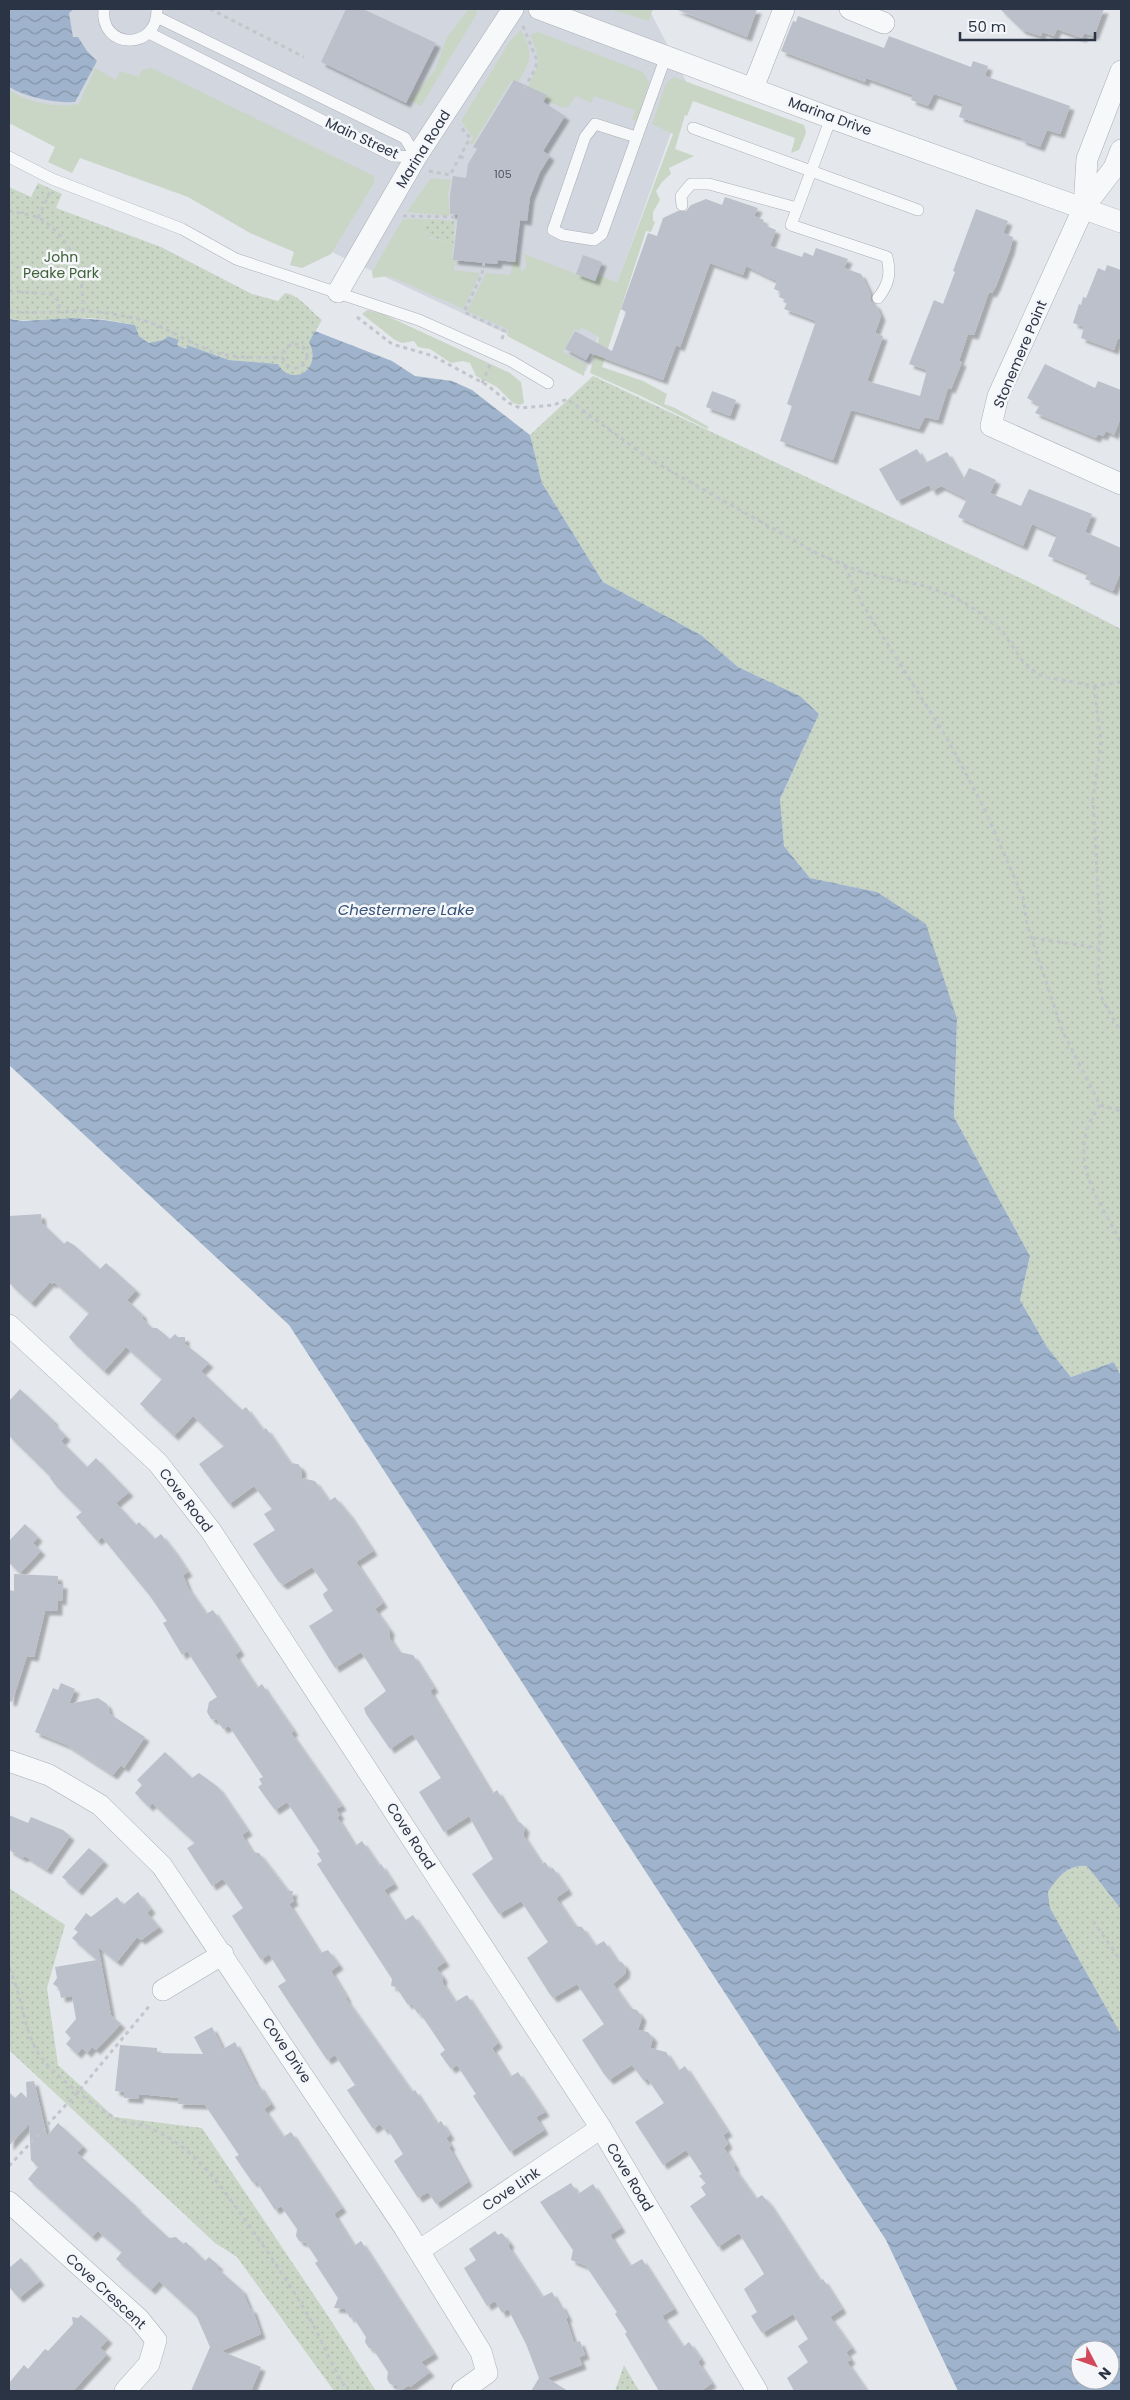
<svg xmlns="http://www.w3.org/2000/svg" width="1130" height="2400" viewBox="0 0 1130 2400" font-family="Poppins,sans-serif">
	<style>
		.built { fill: #d2d6de }
		.grass { fill: #c9d6c5 }
		.park { fill: url(#park-dots) }
		.water { fill: url(#water-waves); fill-rule: evenodd }
		.building { fill: #bbc0ca; filter: url(#shadow) }
		.lines { fill: none; stroke-linecap: round; stroke-linejoin: round }
		.service-casing { stroke: #a9aeb7; stroke-width: 12 }
		.minor-casing { stroke: #a9aeb7; stroke-width: 22 }
		.path { stroke: #c2c5cb; stroke-width: 3; stroke-dasharray: 4 4; stroke-linecap: butt }
		.service { stroke: #f7f8fa; stroke-width: 11 }
		.minor { stroke: #f7f8fa; stroke-width: 21 }
		.labels { text-anchor: middle; stroke-width: 5; stroke-linejoin: round; paint-order: stroke }
		.number-label { font-size: 11px; fill: #4f5766 }
		.street-label { font-size: 14px; fill: #2b3445; stroke: #f4f6f9 }
		.park-label { font-size: 14px; fill: #3f6138; stroke: #f4f6f9 }
		.water-label { font-size: 15px; font-style: italic; fill: #34527a; stroke: #f4f6f9 }
	</style>
	<defs>
		<pattern id="park-dots" width="8" height="8" patternUnits="userSpaceOnUse" patternTransform="scale(1.25)"><rect width="8" height="8" fill="#c9d6c5"/><path d="M2 2h.1M6 6h.1" fill="none" stroke="#adb8ab" stroke-width="1.8" stroke-linecap="round"/></pattern>
		<pattern id="water-waves" width="16" height="10" patternUnits="userSpaceOnUse" patternTransform="scale(1.25)"><rect width="16" height="10" fill="#9fb4cc"/><path d="M0 5q4-4 8 0t8 0" fill="none" stroke="#8293a7"/></pattern>
		<filter id="shadow"><feDropShadow dx="4.5" dy="4.5" stdDeviation="1" flood-color="#0004"/></filter>
	</defs>
	<rect width="100%" height="100%" fill="#e4e7ec"/>
	<path class="built" d="M9 9H633L652 15 688 85 586 371 9 101Z"/>
	<g class="grass">
		<path d="M469 9H477L476 15 421 106 410 100 435 70 447 37Z"/>
		<path d="M610 9H653L649 21Z"/>
		<path d="M521 30C534 53 531 61 518 82L511 81 473 144H469L473 138 461 121 510 41Z"/>
		<path d="M538 32 643 72 649 82 637 121 632 119 635 110 594 96 591 103 576 96 568 107 563 108 526 91C539 63 543 65 530 35Z"/>
		<path d="M95 68 116 80 120 71 139 77 142 70 150 68 156 70 374 176V183L331 254 302 268 290 265 294 252 250 233 188 197 80 158 72 173 48 162 55 147 9 123V90C29 103 55 108 79 104Z"/>
		<path d="M674 77 804 125 806 133 799 150 791 153 795 138 693 101 687 116 685 115 675 149 694 156 669 168 671 174 662 182 656 191 660 200 653 212V221L655 222 651 232 646 231 602 367 643 381 667 394 664 404 675 408 709 427 707 429 641 396 590 373 599 337 581 327 579 331 575 329 563 352 586 364 584 376 507 336 509 330 467 311 486 273 510 275 513 264 517 259 522 272 527 266 524 254 595 281 599 275 617 283 673 134 652 124 666 83Z"/>
		<path d="M431 178 451 180 448 194 450 216 407 212Z"/>
		<path d="M403 219H432L422 229 428 238 454 243 452 258 456 259 454 270 480 273 464 309 389 276 373 278 372 272Z"/>
		<path d="M367 310 383 314 510 373 521 382 524 403 520 405 513 403 497 387 476 376 470 363 463 361 451 363 430 349 418 347 414 341 402 343 395 340 362 314Z"/>
	</g>
	<g class="park">
		<path d="M38 183 62 194 56 208 161 247 252 294 278 301 285 293C301 296 309 310 322 320L309 342C323 369 292 388 278 364L229 360 187 345 186 349 177 345 179 341 168 336 163 340 150 343 139 336 135 325C114 321 93 317 72 318 51 319 30 322 9 319V187L31 197Z"/>
		<path d="M432 219 455 221 454 243 428 237 422 229Z"/>
		<path d="M593 376 1033 584 1121 629V1376L1114 1362 1071 1377 1047 1347 1020 1300 1030 1256 954 1117 957 1019 877 892 810 878 784 846 780 799 819 714 800 696 738 667 701 635 603 582 542 483 530 435Z"/>
		<path d="M1077 1865 1087 1866 1121 1909V2034L1050 1908 1048 1891 1059 1875Z"/>
		<path d="M9 1888 65 1925 47 1988 58 2065 114 2117 202 2128 328 2316 376 2391H334L237 2257 215 2243 9 2050Z"/>
		<path d="M624 2365 639 2391H615Z"/>
	</g>
	<g class="water">
		<path d="M9 9H74L69 13 73 37H78L87 51 97 61 75 102C55 103 27 98 9 87Z"/>
		<path d="M74 318 104 320 135 325 139 336 149 343 163 340 168 336 179 340 177 345 186 349 187 345 229 360 278 364C292 388 323 369 309 342L315 331 392 361 415 376 452 381 472 390 490 404 530 435 542 483 603 582 701 635 738 667 800 696 819 714 780 799 784 846 810 878 877 892 926 924 957 1019 954 1117 1030 1256 1020 1300 1047 1347 1071 1377 1114 1362 1121 1376V1909L1087 1866C1068 1864 1058 1877 1048 1892L1050 1908 1121 2034V2391H958L886 2240 289 1325 9 1065V319L23 321ZM1080 2350H1110V2380H1080Z"/>
	</g>
	<g class="building">
		<path d="M346 9H363L436 43 406 103 321 62Z"/>
		<path d="M675 9H757L747 37Z"/>
		<path d="M1000 9H1104L1094 36 1084 33 1082 38 1057 29 1054 36 1042 32 1041 36 1022 30Z"/>
		<path d="M798 16 884 48 889 36 971 67 973 61 988 66 985 76 1070 106 1060 134 1047 130 1040 147 1021 140 1022 138 959 117 963 104 934 94 928 106 911 100 913 95 866 78 865 82 781 51 793 21 796 22Z"/>
		<path d="M514 80 547 95 543 102 565 116 543 151 550 156 540 172 530 197 527 221 520 220 515 262 498 260 497 264 453 260 458 215 450 214V195L453 176 466 178 468 164 477 149 473 147Z"/>
		<path d="M725 197 758 208 754 216 764 220 762 224 776 230 770 246 802 257 804 252 813 256 816 248 848 259 844 268 861 274 871 295V301L876 305 881 316 875 333 883 336 867 381 920 396 927 370 909 364 934 300 943 304 955 272 953 271 976 209 1008 221 1003 233 1013 237 1010 250 996 286 992 293 989 292 974 335 968 334 959 361 962 362 951 389 948 388 938 420 925 417 919 429 851 410 833 460 780 441 792 406 787 404 816 321 784 309 788 301 779 297 781 292 774 289 777 281 746 266 743 275 710 263 680 347 676 345 663 380 590 353 586 360 565 349 575 331 612 351 626 312 621 309 648 233 657 236 663 218 678 211H686L691 205 706 199 722 205Z"/>
		<path d="M583 255 602 262 595 281 576 274Z"/>
		<path d="M1107 265 1121 270V339L1118 338 1114 350 1081 338 1084 327 1073 323 1079 304 1081 305 1083 297 1086 298 1098 268 1105 271Z"/>
		<path d="M1045 364 1095 388 1098 381 1121 390V417L1114 435 1106 431 1103 436 1098 434 1096 438 1035 413 1040 405 1027 398Z"/>
		<path d="M712 391 736 400 730 416 706 407Z"/>
		<path d="M917 449 925 463 947 452 963 480 969 468 979 472 996 480 990 493 1021 506 1029 489 1092 514 1085 532 1121 548V571L1113 591 1085 579 1088 573 1048 556 1057 535 1032 524 1023 546 958 517 967 499 941 486 932 491 929 485 897 501 879 469Z"/>
		<path d="M41 1214 42 1223 64 1244 67 1241 74 1245 100 1269 106 1263 136 1290 127 1300 142 1314 143 1319 152 1328H157L170 1339 175 1334 178 1337H185V1344L209 1363 201 1371 242 1410 246 1407 263 1430 266 1428 290 1463 298 1464 302 1469 301 1478 315 1481 329 1501 335 1497 349 1514 373 1551 356 1562 383 1603 375 1609 390 1630 389 1637 399 1652 413 1655 434 1688 430 1691 492 1794 497 1790 516 1821 521 1823 525 1828 523 1835 542 1864 545 1862 550 1869 553 1868 568 1890 556 1898 575 1926 582 1927 595 1946 604 1941 617 1961 622 1962 626 1968 625 1974 613 1984 630 2008 637 2010 642 2017 638 2030 648 2032 653 2038 650 2048 666 2052 678 2071 685 2066 728 2132 723 2135 728 2144 724 2148 735 2166 734 2168 756 2199 762 2195 769 2203 820 2281 823 2279 842 2309 830 2317 852 2348 846 2352 851 2360 847 2362 867 2391H794L787 2378 808 2362 798 2346 808 2339 793 2314 762 2333 751 2316 757 2312 744 2289 764 2274 759 2265 739 2233 718 2247 690 2206 706 2195 701 2187 706 2183 699 2176 702 2174 686 2150 663 2165 635 2122 664 2103 647 2078 644 2081 632 2065 609 2080 604 2074 582 2040 604 2024 577 1984 553 1998 549 1993 527 1958 548 1942 521 1901 499 1914 472 1874 493 1859 469 1816 444 1832 419 1792 441 1778 416 1739 412 1734 390 1749 366 1714 364 1708 386 1691 367 1661 361 1652 335 1668 309 1626 333 1611 324 1597 323 1594 328 1590 312 1567 283 1585 278 1581 253 1544 275 1530 264 1514 272 1509 254 1486 229 1504 199 1464 224 1446 193 1416 174 1436 140 1404 162 1379 126 1347 104 1371 72 1341 69 1337 89 1313 54 1282 52 1284 50 1282 31 1303 9 1283V1216Z"/>
		<path d="M20 1389 54 1421 53 1423 66 1436 61 1441 87 1467 96 1458 129 1492 116 1503 136 1525 139 1522 155 1539 161 1534 174 1551 188 1572 183 1575 188 1588 206 1614 213 1610 240 1651 235 1655 257 1688 262 1684 267 1692 294 1731 291 1733 342 1806 336 1809 340 1815 337 1817 355 1846 362 1841 379 1866 381 1864 394 1884 384 1890 404 1921 413 1915 445 1962 436 1968 443 1977 442 1982 455 2002 467 1995 498 2043 492 2048 510 2077 518 2072 545 2112 536 2117 544 2130 510 2152 473 2096 476 2094 457 2065 451 2069 440 2054 445 2050 420 2013 418 2014 411 2003 408 2005 396 1987 391 1986 392 1979 317 1864 322 1861 317 1853 320 1852 287 1802 275 1810 258 1787 262 1784 259 1779 263 1777 229 1726 223 1729 217 1720 211 1719 207 1712 209 1702 217 1697 187 1651 182 1655 163 1623 167 1621 150 1596 102 1537 97 1541 76 1517 82 1512 57 1487 50 1478 51 1477 9 1436V1401Z"/>
		<path d="M25 1524 38 1537 33 1543 41 1551 20 1573 9 1563V1541Z"/>
		<path d="M14 1574 58 1576V1584H63L62 1601 58 1600V1611H45L34 1657 27 1656 12 1702 9 1701V1590L14 1591Z"/>
		<path d="M61 1683 75 1689 69 1704 98 1698 107 1704 110 1714 145 1737 124 1768 121 1765 113 1775 67 1745 35 1732 53 1688 58 1690Z"/>
		<path d="M165 1752 192 1778 199 1773 218 1787 248 1831 242 1835 252 1852 259 1853 288 1891H293L292 1897 294 1901 289 1904 320 1953 328 1950 339 1965 331 1971 347 1998 346 1999 412 2092 415 2090 437 2124 441 2121 450 2135 446 2138 451 2146 449 2147 468 2182 436 2204 428 2192 418 2198 394 2161 403 2154 387 2128 384 2130 380 2124 373 2129 347 2090 355 2085 335 2055 327 2060 278 1986 286 1981 269 1954 261 1960 232 1916 243 1908 226 1883 222 1879 212 1886 187 1848 195 1843 152 1803 149 1807 135 1793 142 1785 137 1780Z"/>
		<path d="M9 1815 28 1823 31 1817 63 1830 70 1836 47 1870 25 1856 23 1858 9 1850Z"/>
		<path d="M89 1848 104 1861 78 1891 62 1877Z"/>
		<path d="M138 1892 151 1909 147 1913 159 1927 141 1940 137 1937 117 1962 98 1947 111 2015 121 2024 96 2050 92 2047 87 2053 82 2048 77 2054 66 2044 71 2038 65 2032 76 2019 72 1996 61 1998 59 1988 53 1984 57 1978 55 1967 97 1960 72 1938 78 1932 74 1929 86 1913 91 1917 117 1897 123 1905Z"/>
		<path d="M212 2027 223 2049 235 2042 257 2086 259 2085 271 2104 264 2109 283 2137 291 2132 342 2208 334 2214 354 2246 361 2241 434 2354 421 2362 430 2372 410 2387 409 2385 400 2391 397 2386 390 2384 387 2379 388 2372 373 2349 369 2348 365 2342 366 2337 353 2317 350 2318 345 2309 334 2308 338 2298 315 2263 318 2261 306 2243 299 2241 296 2236 297 2229 281 2206 275 2210 256 2181 253 2183 235 2157 239 2155 205 2105 178 2104 179 2098 139 2094V2099L124 2098V2092L115 2091 120 2045 157 2048V2053L203 2054 194 2037Z"/>
		<path d="M34 2081 47 2136 58 2123 83 2146 77 2153 137 2207 136 2208 169 2238 176 2237 183 2244 186 2242 205 2261 209 2257 219 2266 217 2268 242 2290 250 2309 252 2308 261 2334 221 2351 261 2367 251 2391H191L210 2347 196 2315 159 2281 151 2290 116 2259 122 2252 98 2231 92 2237 28 2179 38 2167 31 2160 29 2124 9 2146V2092L15 2098 21 2092 27 2098 26 2082Z"/>
		<path d="M571 2183 578 2194 593 2184 621 2228 610 2235 626 2260 630 2266 642 2259 674 2309 662 2316 683 2347 689 2342 701 2359 698 2362 712 2383 701 2391H659L625 2334 627 2332 615 2314 617 2312 586 2266 571 2260 573 2250 540 2202Z"/>
		<path d="M495 2231 498 2235 502 2233 510 2243 508 2246 542 2297 552 2292 559 2305 561 2304 568 2317 566 2318 574 2343 580 2341 585 2355 579 2357 582 2365 547 2378 568 2391H531L539 2378 526 2344 508 2309 502 2313 495 2301 487 2306 464 2268 476 2260 469 2249Z"/>
		<path d="M21 2258 40 2281 19 2298 9 2287V2268Z"/>
		<path d="M81 2315 108 2339 100 2348 107 2354 73 2391H9V2383L24 2365 28 2369 45 2349 48 2351 73 2324 72 2317 78 2318Z"/>
	</g>
	<g class="lines">
		<g class="service-casing">
			<g id="service">
				<path d="M104 9C99 49 158 52 157 9"/>
				<path d="M149 33 393 156 416 157 405 138 157 17"/>
				<path d="M831 118 791 225 887 257C891 274 889 284 878 298"/>
				<path d="M693 128 918 210"/>
				<path d="M636 137 595 124 585 137 553 230 563 235 594 240 602 234 666 56"/>
				<path d="M9 157 52 179 182 229 236 259 419 320 511 361 548 383"/>
				<path d="M682 205 681 196 691 184H709L797 208"/>
			</g>
		</g>
		<g class="minor-casing">
			<g id="minor">
				<path d="M539 9 831 118 1121 222"/>
				<path d="M850 9 884 23"/>
				<path d="M753 88 784 9"/>
				<path d="M1121 150 1114 168 1084 207 998 396 991 426 1121 484"/>
				<path d="M1084 207 1087 159 1121 71"/>
				<path d="M338 292 416 157 513 9"/>
				<path d="M9 1325 158 1463 211 1531 601 2128 757 2391"/>
				<path d="M9 1761 49 1775 100 1805 162 1866 404 2227 481 2352 487 2373 462 2391"/>
				<path d="M163 1990 223 1954"/>
				<path d="M9 2202 139 2319 156 2340 149 2364 125 2391"/>
				<path d="M420 2250 601 2128"/>
			</g>
		</g>
		<g class="path">
			<path d="M210 9 304 57"/>
			<path d="M608 10 609 9"/>
			<path d="M523 26 536 58V67L524 89"/>
			<path d="M460 156 467 160"/>
			<path d="M429 171 450 175 470 138 459 125"/>
			<path d="M9 211C18 213 30 214 39 218 73 238 84 275 83 311"/>
			<path d="M403 216 456 217"/>
			<path d="M38 218 50 192"/>
			<path d="M484 262 482 274 464 312 505 331 501 341"/>
			<path d="M9 291 51 294 59 301V313"/>
			<path d="M9 311C33 314 57 312 81 311 100 311 120 315 138 319 163 325 184 340 208 350 231 359 258 357 283 358"/>
			<path d="M357 317 392 344 433 356 487 385 509 403 520 408 554 405 567 399 651 460 820 555 864 573 921 585 953 596 976 610 1002 631 1022 660 1036 673 1045 677 1094 686 1121 682"/>
			<circle cx="295" cy="356" r="12"/>
			<path d="M482 383 490 365"/>
			<path d="M845 566 861 602 948 740 984 808 1023 897 1027 924 1062 1030 1100 1105 1121 1111"/>
			<path d="M1094 686 1101 742 1093 799 1100 926 1098 978 1102 999 1121 1032"/>
			<path d="M1033 938 1099 948"/>
			<path d="M1100 1105C1063 1155 1097 1196 1121 1242"/>
			<path d="M1093 1921 1121 1961"/>
			<path d="M9 1968C22 1995 23 2028 38 2053 48 2071 100 2111 119 2120 128 2124 139 2123 148 2127 166 2135 185 2147 198 2161 215 2177 229 2198 243 2217 267 2251 291 2285 311 2321 324 2344 333 2370 348 2391"/>
			<path d="M9 2166 78 2092 151 2004"/>
		</g>
		<use href="#service" class="service"/>
		<use href="#minor" class="minor"/>
	</g>
	<g class="labels">
		<g class="number-label">
			<text x="503" y="178">105</text>
		</g>
		<g class="street-label">
			<text transform="translate(830 116) rotate(20)" y="5">Marina Drive</text>
			<text transform="translate(362 138) rotate(25)" y="5">Main Street</text>
			<text transform="translate(423 149) rotate(-58)" y="5">Marina Road</text>
			<text transform="translate(1020 354) rotate(-67)" y="5">Stonemere Point</text>
			<text transform="translate(186 1500) rotate(52)" y="5">Cove Road</text>
			<text transform="translate(411 1836) rotate(57)" y="5">Cove Road</text>
			<text transform="translate(287 2050) rotate(56)" y="5">Cove Drive</text>
			<text transform="translate(630 2177) rotate(59)" y="5">Cove Road</text>
			<text transform="translate(511 2189) rotate(-34)" y="5">Cove Link</text>
			<text transform="translate(106 2291) rotate(43)" y="5">Cove Crescent</text>
		</g>
		<g class="park-label">
			<text x="61" y="262">John<tspan x="61" dy="16">Peake Park</tspan></text>
		</g>
		<g class="water-label">
			<text x="406" y="915">Chestermere Lake</text>
		</g>
	</g>
	<rect width="1130" height="2400" fill="none" stroke="#2b3445" stroke-width="20"/>
	<g transform="translate(1095 2365) rotate(131)"><circle r="24" fill="#f4f6f9" stroke="#a4a8b1"/>
	<path d="M0-4L9 19L0 12L-9 19Z" fill="#d1495b"/>
	<text y="-8" font-size="14" font-weight="bold" text-anchor="middle" fill="#2b3445">N</text>
	</g>
	<path d="M960 32v8h135v-8" fill="none" stroke="#2b3445" stroke-width="2.5"/>
	<text x="968" y="32" font-size="15" fill="#2b3445" stroke="#f4f6f9" stroke-width="4" paint-order="stroke">50 m</text>
</svg>
